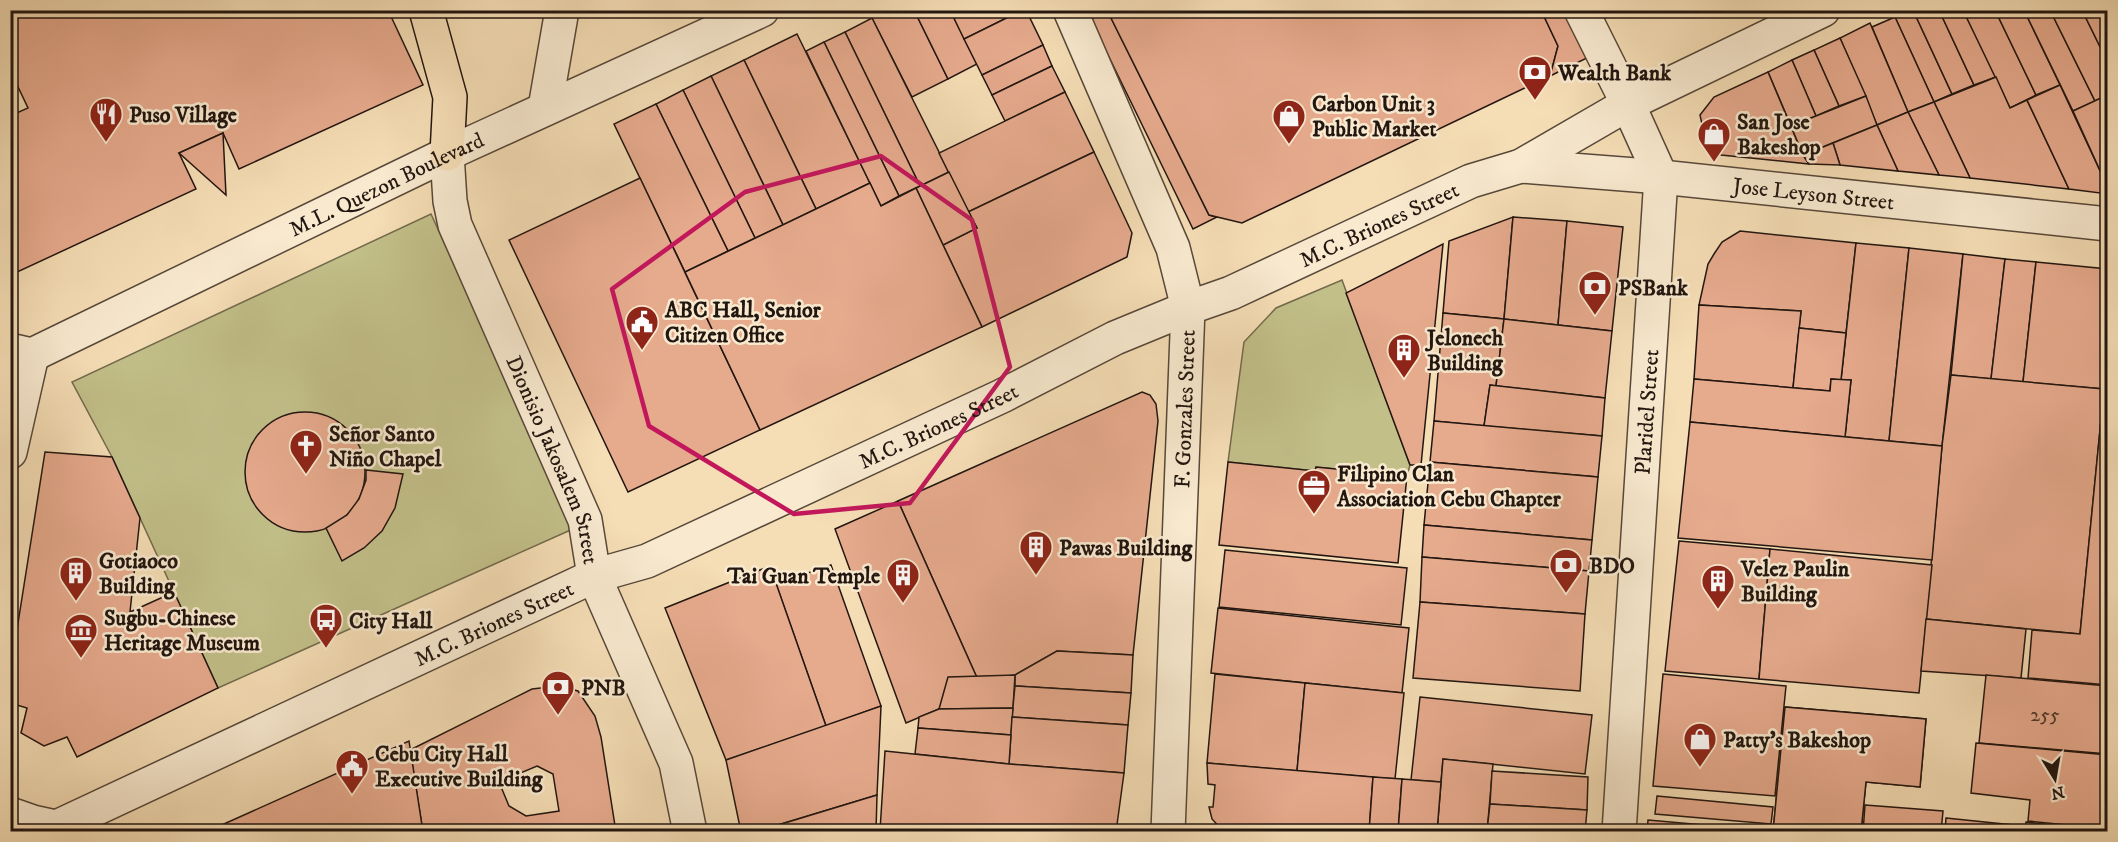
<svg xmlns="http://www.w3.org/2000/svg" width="2118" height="842" viewBox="0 0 2118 842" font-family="'IM FELL DW Pica',serif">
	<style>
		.green { fill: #c2bf89; stroke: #726a4c; stroke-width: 1.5 }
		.building { fill: #e6aa8d; stroke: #221610; stroke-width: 1.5; fill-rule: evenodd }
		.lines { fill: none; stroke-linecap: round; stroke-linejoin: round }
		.minor-casing { stroke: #574839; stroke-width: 36 }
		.major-casing { stroke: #221610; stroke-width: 36 }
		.minor { stroke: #f8e9cf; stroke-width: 33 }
		.major { stroke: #f5ddb5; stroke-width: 33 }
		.marked { fill: none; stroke: #c2185b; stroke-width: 4.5; stroke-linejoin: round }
		.labels { text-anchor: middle; stroke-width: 5; stroke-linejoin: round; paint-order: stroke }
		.number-label { font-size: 20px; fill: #533b2f }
		.poi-label { font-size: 22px; font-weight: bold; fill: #221610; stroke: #f8e9cf; text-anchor: start }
		.street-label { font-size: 22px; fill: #221610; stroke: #f8e9cf }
	</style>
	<rect width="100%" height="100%" fill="#f5ddb5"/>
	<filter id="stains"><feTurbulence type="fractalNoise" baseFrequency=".00333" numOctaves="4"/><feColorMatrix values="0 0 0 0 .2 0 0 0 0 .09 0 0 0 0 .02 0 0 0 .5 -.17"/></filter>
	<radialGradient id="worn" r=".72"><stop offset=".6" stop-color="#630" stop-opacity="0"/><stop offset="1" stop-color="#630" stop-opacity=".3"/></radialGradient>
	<g class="green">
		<path d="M431 214 575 528 218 688 112 457 72 382Z"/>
		<path d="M1342 280 1410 465 1407 476 1316 467 1315 471 1228 462 1244 342 1276 308Z"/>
	</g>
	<g class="building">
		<path d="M10 10H388L423 85 239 169 223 133 179 153 196 189 15 273 10 262V116L28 108 10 70Z"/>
		<path d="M888 10H914L948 79 912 97 872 18Z"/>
		<path d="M914 10H950L977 64 948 79Z"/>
		<path d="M950 10H1023L964 39Z"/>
		<path d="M1023 10H1026L1043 45 982 75 964 39Z"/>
		<path d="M1086 10H1107L1209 215 1217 217 1193 229Z"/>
		<path d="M1107 10H1541L1558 46 1550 76 1242 223 1209 215Z"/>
		<path d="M1541 10H1567L1589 57 1550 76 1558 46Z"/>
		<path d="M1907 10H1913L1952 94 1934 102 1895 17Z"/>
		<path d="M1913 10H1939L1974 85 1952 94Z"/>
		<path d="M1939 10H1963L1996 77 1974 85Z"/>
		<path d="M1963 10H1995L2036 95 2010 108Z"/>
		<path d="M1995 10H2024L2060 85 2036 95Z"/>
		<path d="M2024 10H2050L2095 101 2073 111Z"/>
		<path d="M2050 10H2082L2108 63V95L2095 101Z"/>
		<path d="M2082 10H2108V63Z"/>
		<path d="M1895 17 1934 102 1908 112 1872 27Z"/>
		<path d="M872 18 949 172 920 186 845 32Z"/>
		<path d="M1870 23 1908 112 1877 125 1840 38Z"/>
		<path d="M845 32 920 186 899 196 824 42Z"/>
		<path d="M797 34 870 183 816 209 744 60Z"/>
		<path d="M1840 38 1866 96 1839 106 1814 50Z"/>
		<path d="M824 42 899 196 881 206 806 51Z"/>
		<path d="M1043 45 1052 66 992 95 982 75Z"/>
		<path d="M1814 50 1839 106 1816 116 1792 60Z"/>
		<path d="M744 60 816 209 783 225 711 76Z"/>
		<path d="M1792 60 1816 116 1791 126 1768 72Z"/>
		<path d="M1052 66 1065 92 1005 121 992 95Z"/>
		<path d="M1768 72 1803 155 1809 164 1721 155 1706 143 1700 115 1714 97Z"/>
		<path d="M711 76 783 225 755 238 683 90Z"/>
		<path d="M1996 77 2010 108 2027 100 2069 189 1970 178 1934 102Z"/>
		<path d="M2060 85 2108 188V194L2069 189 2027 100Z"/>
		<path d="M683 90 755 238 728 251 656 104Z"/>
		<path d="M1065 92 1094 152 968 212 939 153Z"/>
		<path d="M1866 96 1877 125 1803 155 1791 126Z"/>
		<path d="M2103 97 2108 107V188L2073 111Z"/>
		<path d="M1934 102 1970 178 1939 175 1908 112Z"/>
		<path d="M656 104 728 251 685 272 614 124Z"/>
		<path d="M1908 112 1939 175 1898 171 1877 125Z"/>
		<path d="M1877 125 1898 171 1840 165 1833 143Z"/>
		<path d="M223 133 226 195 179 153Z"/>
		<path d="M1833 143 1840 165 1809 164 1803 155Z"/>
		<path d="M1094 152 1132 233 1127 257 982 327 943 245 977 228 968 212Z"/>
		<path d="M949 172 977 228 943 245 916 188Z"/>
		<path d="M640 178 760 430 628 492 509 240Z"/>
		<path d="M870 183 881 206 916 188 982 327 760 430 685 272Z"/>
		<path d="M1513 217 1504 319 1443 313 1449 241Z"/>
		<path d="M1513 217 1567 221 1558 325 1504 319Z"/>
		<path d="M1567 221 1623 227 1612 331 1558 325Z"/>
		<path d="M1740 231 1856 243 1846 333 1799 328 1801 311 1699 305 1708 264 1714 254 1722 242Z"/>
		<path d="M1856 243 1909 248 1889 441 1845 437 1851 380H1841Z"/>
		<path d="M1443 244 1421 465H1410L1346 293Z"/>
		<path d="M1909 248 1963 254 1942 446 1889 441Z"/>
		<path d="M1963 254 2005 259 1991 379 1951 375Z"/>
		<path d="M2005 259 2036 262 2023 382 1991 379Z"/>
		<path d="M2036 262 2108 269V347L2104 389 2023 382Z"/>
		<path d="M1699 305 1801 311 1793 388 1694 379Z"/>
		<path d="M1443 313 1504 319 1496 386 1490 385 1484 426 1434 421Z"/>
		<path d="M1504 319 1612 331 1605 398 1496 386Z"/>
		<path d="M1799 328 1846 333 1841 380 1831 379 1830 391 1793 388Z"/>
		<path d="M2108 347V389H2104Z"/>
		<path d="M1951 375 2104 389 2080 634 1926 619 1942 446Z"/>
		<path d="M1694 379 1830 391 1831 379 1851 380 1845 437 1690 422Z"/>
		<path d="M1490 385 1605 398 1602 436 1484 426Z"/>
		<path d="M2104 389H2108V685L2028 678 2032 630 2080 634Z"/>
		<path d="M1142 392 1150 395 1156 404 1158 421 1133 655 1057 651 1015 675 978 680 898 501Z"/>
		<circle cx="305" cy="472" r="60"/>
		<path d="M1434 421 1602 436 1598 477 1430 462Z"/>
		<path d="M1690 422 1942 446 1932 560 1678 538Z"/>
		<path d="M45 452 112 457 140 518 130 612 174 592 218 688 77 757 67 737 44 746 21 733 27 708 10 703V674Z"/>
		<path d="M1228 462 1315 471 1316 467 1407 476 1398 563 1219 545Z"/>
		<path d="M1430 462 1598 477 1592 540 1424 525Z"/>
		<path d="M366 470 403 474 395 508 382 531 364 548 342 561 326 528 347 515 359 499 366 480Z"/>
		<path d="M898 501 978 680 939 709 906 723 835 529Z"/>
		<path d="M1424 525 1592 540 1589 571 1422 557Z"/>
		<path d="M1679 541 1770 549 1759 679 1665 671Z"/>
		<path d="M1770 549 1932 565 1919 693 1759 679Z"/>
		<path d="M1225 550 1407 568 1401 625 1219 607Z"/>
		<path d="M1422 557 1589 571 1585 614 1420 602Z"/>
		<path d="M831 565 881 706 826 726 776 584Z"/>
		<path d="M770 566 826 726 726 760 665 608Z"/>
		<path d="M1420 602 1585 614 1580 691 1413 678Z"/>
		<path d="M1218 608 1409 628 1402 693 1211 673Z"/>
		<path d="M1926 619 2026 629 2021 678 1921 671Z"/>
		<path d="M1057 651 1133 655 1131 693 1015 686V675Z"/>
		<path d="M1215 674 1305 683 1297 771 1207 763Z"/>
		<path d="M1663 674 1786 686 1775 796 1653 786Z"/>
		<path d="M1015 675 1013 708 939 709 948 677Z"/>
		<path d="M1986 675 2108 686V754L1979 743Z"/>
		<path d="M1305 683 1404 693 1395 779 1297 771Z"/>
		<path d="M558 686 578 691 595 716 601 737 616 832H423L410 750 532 689ZM537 766 553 774 559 811 526 816 509 806 499 782Z"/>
		<path d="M1015 686 1131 693 1128 725 1012 717Z"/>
		<path d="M1420 697 1592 715 1585 774 1443 759 1441 782 1411 780Z"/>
		<path d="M881 706 877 795 755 832H741L726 760Z"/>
		<path d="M1785 707 1926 719 1920 787 1866 782 1861 832H1773Z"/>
		<path d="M1785 707 1926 719 1920 787 1866 782 1861 832H1773Z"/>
		<path d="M1013 708 1011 735 918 728 919 717 939 709Z"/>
		<path d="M1012 717 1128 725 1124 773 1009 764Z"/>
		<path d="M918 728 1011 735 1009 764 915 754Z"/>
		<path d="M409 741 423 832H206Z"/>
		<path d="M1976 743 2108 755V829L2028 821 2030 800 1971 793Z"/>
		<path d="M885 751 1009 764 1124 773 1116 832 880 831Z"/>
		<path d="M1443 759 1493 764 1487 832H1437Z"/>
		<path d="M1207 763 1373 777 1369 832H1224L1212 819 1209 807H1213L1215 785 1208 784Z"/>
		<path d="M1492 771 1588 777 1587 810 1490 804Z"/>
		<path d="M1373 777 1402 779 1398 832H1369Z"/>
		<path d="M1402 779 1441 782 1437 832H1398Z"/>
		<path d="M877 795 876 832H755Z"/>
		<path d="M1657 796 1773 807 1771 824 1655 814Z"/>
		<path d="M1490 804 1587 810 1585 832 1487 831Z"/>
		<path d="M1865 805 1943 811 1941 832H1863Z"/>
		<path d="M1946 818 2023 826 2022 832H1945Z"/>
		<path d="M1648 820 1771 831V832H1647Z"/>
		<path d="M2026 822 2108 831V832H2025Z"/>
	</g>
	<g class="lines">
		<g class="minor-casing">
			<g id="minor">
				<path d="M1070 10 1173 248 1188 308 1168 832"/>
				<path d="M1581 10 1628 104 1661 177 1619 832"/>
				<path d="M545 108 562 10"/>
				<path id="s1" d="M447 154 450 201 455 225 585 520 594 576 676 763 690 832"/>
				<path id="s2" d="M1521 166 1661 177 2108 224"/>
				<path id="s3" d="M10 350 32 355 447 154 762 10"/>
				<path d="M10 452 32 355"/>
				<path d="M10 814 33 822 56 827"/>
				<path id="s4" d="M46 832 594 576 647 561 1002 396 1115 338 1188 308 1231 293 1471 181 1521 166 1628 104 1823 10"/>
			</g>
		</g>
		<g class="major-casing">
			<path id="major" d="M426 10 450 97 447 154"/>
		</g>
		<use href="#minor" class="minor"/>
		<use href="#major" class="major"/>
	</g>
	<path class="marked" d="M881 156 972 220 1010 367 910 503 794 514 649 426 612 289 745 192Z"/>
	<defs>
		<g id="bank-pin" transform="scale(1.725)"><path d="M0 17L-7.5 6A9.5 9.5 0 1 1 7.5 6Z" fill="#8f2418" stroke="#f8e9cf"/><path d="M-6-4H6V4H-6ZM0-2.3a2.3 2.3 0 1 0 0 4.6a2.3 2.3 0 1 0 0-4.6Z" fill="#fff"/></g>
		<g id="restaurant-pin" transform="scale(1.725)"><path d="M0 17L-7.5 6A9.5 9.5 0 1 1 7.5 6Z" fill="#8f2418" stroke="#f8e9cf"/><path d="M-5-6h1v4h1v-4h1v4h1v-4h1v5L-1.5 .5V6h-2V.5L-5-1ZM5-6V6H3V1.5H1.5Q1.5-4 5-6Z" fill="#fff"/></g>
		<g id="shop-pin" transform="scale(1.725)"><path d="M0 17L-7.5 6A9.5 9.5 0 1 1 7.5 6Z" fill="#8f2418" stroke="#f8e9cf"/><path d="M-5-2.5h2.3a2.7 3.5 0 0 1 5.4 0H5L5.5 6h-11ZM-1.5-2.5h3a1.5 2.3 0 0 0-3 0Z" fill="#fff"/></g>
		<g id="civic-pin" transform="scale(1.725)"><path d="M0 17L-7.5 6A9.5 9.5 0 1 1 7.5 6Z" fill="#8f2418" stroke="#f8e9cf"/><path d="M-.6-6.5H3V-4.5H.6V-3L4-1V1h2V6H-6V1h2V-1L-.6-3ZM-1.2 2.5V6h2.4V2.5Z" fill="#fff"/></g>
		<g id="building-pin" transform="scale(1.725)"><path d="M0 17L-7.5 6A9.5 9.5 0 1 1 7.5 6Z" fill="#8f2418" stroke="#f8e9cf"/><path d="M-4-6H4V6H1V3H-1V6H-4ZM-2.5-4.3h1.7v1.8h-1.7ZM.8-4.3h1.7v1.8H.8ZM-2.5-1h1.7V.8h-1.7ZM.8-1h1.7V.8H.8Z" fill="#fff"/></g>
		<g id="church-pin" transform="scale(1.725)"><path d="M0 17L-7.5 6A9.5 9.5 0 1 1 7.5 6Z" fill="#8f2418" stroke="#f8e9cf"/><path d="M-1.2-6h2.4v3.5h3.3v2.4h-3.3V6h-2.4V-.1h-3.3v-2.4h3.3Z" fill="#fff"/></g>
		<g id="office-pin" transform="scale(1.725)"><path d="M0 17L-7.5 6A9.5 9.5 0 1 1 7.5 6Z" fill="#8f2418" stroke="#f8e9cf"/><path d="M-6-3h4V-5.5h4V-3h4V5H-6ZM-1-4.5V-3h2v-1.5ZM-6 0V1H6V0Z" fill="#fff"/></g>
		<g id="bus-pin" transform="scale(1.725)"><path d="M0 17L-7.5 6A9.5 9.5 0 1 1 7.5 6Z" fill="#8f2418" stroke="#f8e9cf"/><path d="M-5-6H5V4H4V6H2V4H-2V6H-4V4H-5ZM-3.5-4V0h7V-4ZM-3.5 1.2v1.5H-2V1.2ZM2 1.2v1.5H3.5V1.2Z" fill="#fff"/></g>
		<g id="museum-pin" transform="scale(1.725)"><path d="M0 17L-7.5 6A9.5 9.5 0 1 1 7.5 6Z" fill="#8f2418" stroke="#f8e9cf"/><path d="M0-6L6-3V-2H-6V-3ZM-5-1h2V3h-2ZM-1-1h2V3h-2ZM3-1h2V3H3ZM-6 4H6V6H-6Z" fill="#fff"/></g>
	</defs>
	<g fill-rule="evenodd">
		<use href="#bank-pin" x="1535" y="72"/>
		<use href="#restaurant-pin" x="106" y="114"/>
		<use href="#shop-pin" x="1289" y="116"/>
		<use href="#shop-pin" x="1714" y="134"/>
		<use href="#bank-pin" x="1595" y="287"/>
		<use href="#civic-pin" x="642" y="322"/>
		<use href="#building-pin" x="1404" y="350"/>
		<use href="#church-pin" x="306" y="446"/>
		<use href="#office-pin" x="1314" y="486"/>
		<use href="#building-pin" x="1036" y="547"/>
		<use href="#bank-pin" x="1566" y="565"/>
		<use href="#building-pin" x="76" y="573"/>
		<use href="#building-pin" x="903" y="575"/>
		<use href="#building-pin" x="1718" y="581"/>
		<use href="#bus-pin" x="326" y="620"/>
		<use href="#museum-pin" x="81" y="630"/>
		<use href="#bank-pin" x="558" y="687"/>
		<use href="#shop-pin" x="1700" y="739"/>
		<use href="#civic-pin" x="352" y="766"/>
	</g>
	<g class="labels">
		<g class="number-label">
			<text x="2045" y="721">255</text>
		</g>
		<g class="poi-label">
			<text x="1558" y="80">Wealth Bank</text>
			<text x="1312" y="111">Carbon Unit 3<tspan x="1312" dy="25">Public Market</tspan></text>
			<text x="129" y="122">Puso Village</text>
			<text x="1737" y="129">San Jose<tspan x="1737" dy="25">Bakeshop</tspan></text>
			<text x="1618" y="295">PSBank</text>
			<text x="665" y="317">ABC Hall, Senior<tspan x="665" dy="25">Citizen Office</tspan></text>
			<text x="1427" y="345">Jelonech<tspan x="1427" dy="25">Building</tspan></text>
			<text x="329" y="441">Señor Santo<tspan x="329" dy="25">Niño Chapel</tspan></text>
			<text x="1337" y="481">Filipino Clan<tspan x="1337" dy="25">Association Cebu Chapter</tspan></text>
			<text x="1059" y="555">Pawas Building</text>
			<text x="99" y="568">Gotiaoco<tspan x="99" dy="25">Building</tspan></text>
			<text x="1589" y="573">BDO</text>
			<text x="1741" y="576">Velez Paulin<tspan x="1741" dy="25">Building</tspan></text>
			<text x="880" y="583" text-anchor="end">Tai Guan Temple</text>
			<text x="104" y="625">Sugbu-Chinese<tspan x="104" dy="25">Heritage Museum</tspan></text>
			<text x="349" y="628">City Hall</text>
			<text x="581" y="695">PNB</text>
			<text x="1723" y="747">Patty's Bakeshop</text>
			<text x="375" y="761">Cebu City Hall<tspan x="375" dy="25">Executive Building</tspan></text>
		</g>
		<g class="street-label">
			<text dy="8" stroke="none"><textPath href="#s3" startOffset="416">M.L. Quezon Boulevard</textPath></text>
			<text dy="8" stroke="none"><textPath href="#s2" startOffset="294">Jose Leyson Street</textPath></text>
			<text dy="8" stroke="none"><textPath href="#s4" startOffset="1466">M.C. Briones Street</textPath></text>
			<text transform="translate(1184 409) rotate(-88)" y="8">F. Gonzales Street</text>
			<text transform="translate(1646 412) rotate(-86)" y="8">Plaridel Street</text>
			<text dy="8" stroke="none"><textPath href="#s4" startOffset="981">M.C. Briones Street</textPath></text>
			<text dy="8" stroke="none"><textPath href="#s1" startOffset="327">Dionisio Jakosalem Street</textPath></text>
			<text dy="8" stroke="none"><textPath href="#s4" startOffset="494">M.C. Briones Street</textPath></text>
		</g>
	</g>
	<rect width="2118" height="842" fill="none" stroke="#f5ddb5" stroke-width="36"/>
	<rect x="12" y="12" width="2094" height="818" fill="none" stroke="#221610" stroke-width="3"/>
	<rect x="18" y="18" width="2082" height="806" fill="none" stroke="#221610" stroke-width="1.5"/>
	<g transform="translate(2055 779) rotate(169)" stroke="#f8e9cf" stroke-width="4.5" paint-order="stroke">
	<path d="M0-4.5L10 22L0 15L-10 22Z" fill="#221610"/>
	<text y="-9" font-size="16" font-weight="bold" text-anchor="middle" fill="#221610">N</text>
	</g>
	<rect width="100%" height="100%" filter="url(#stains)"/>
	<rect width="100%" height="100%" fill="url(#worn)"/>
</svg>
